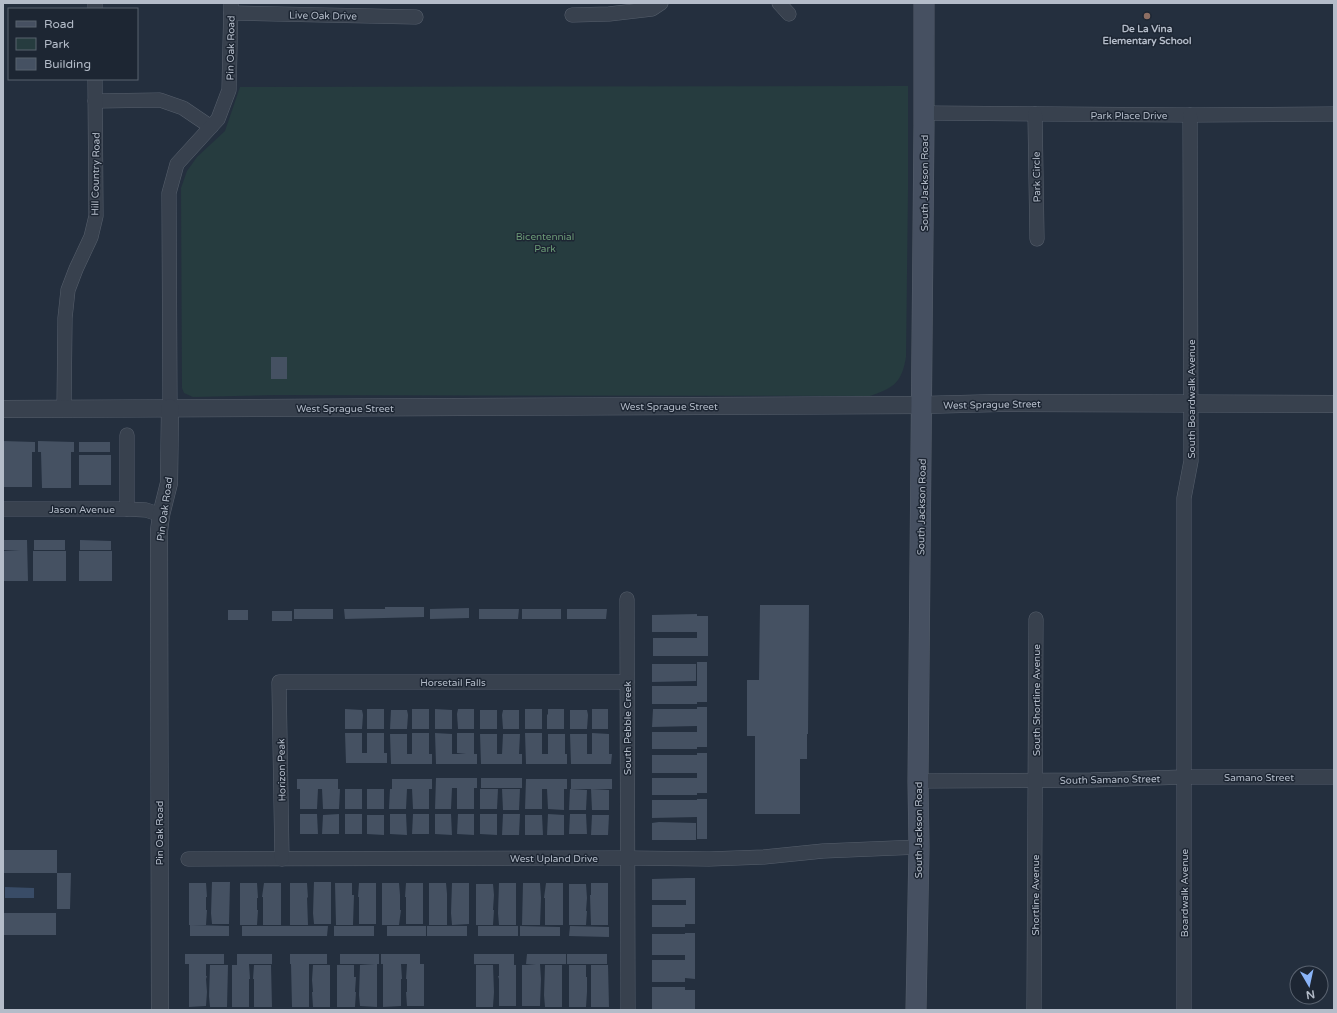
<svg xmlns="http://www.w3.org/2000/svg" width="1337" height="1013" viewBox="0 0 1337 1013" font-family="'Varela Round',sans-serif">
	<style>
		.green { fill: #263c3f }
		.water { fill: #394c67 }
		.building { fill: #455162 }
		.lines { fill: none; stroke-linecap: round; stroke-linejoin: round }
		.minor-casing { stroke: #565f6c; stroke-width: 15 }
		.tertiary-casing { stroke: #565f6c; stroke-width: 18 }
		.secondary-casing { stroke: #565f6c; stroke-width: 21 }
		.minor { stroke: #38414e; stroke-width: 14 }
		.tertiary { stroke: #38414e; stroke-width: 17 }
		.secondary { stroke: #465061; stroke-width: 20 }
		.education-dot { fill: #8d6e63; stroke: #1d2633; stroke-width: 1.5 }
		.labels { text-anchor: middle; stroke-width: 3; stroke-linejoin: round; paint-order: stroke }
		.street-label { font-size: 10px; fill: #b4bcc9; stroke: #1d2633 }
		.poi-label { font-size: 10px; font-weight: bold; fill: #b4bcc9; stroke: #1d2633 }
		.park-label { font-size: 10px; fill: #6b9a76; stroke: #1d2633 }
	</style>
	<rect width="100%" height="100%" fill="#242f3e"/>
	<path class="green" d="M908 86V190L906 357C902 382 894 388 870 396L276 395 193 397 184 393 182 388 181 188 187 171 197 157 225 131 240 87Z"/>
	<path class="water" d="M5 887 34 888V898H5Z"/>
	<g class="building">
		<rect x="271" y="357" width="16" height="22"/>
		<path d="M3 441 35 442V452H32V487H3Z"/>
		<path d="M38 441 74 442V452H71V488H42L41 452H38Z"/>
		<rect x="79" y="442" width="31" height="10"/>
		<rect x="79" y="455" width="32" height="30"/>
		<path d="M3 540H27L28 581H3V551L20 550H3Z"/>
		<rect x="34" y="540" width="31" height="10"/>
		<path d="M80 540 111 541V550H80Z"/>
		<rect x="33" y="551" width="33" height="30"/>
		<rect x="79" y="551" width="33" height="30"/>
		<path d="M760 605H809L808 734H807V759H800V814H755V736H747V680H759Z"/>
		<path d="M385 607H424V617L345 619 344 609H385Z"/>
		<path d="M469 608V618L430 619V609Z"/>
		<rect x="294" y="609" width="39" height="10"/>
		<path d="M479 609H519L518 619H479Z"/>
		<rect x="522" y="609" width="39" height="10"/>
		<path d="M567 609H607L606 619H567Z"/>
		<rect x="228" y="610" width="20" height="10"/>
		<rect x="272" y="611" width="20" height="10"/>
		<path d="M697 614V632H652V615Z"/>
		<path d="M697 616H708V656H653V638H697Z"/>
		<path d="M697 662H707V702H697V704H652V686H697Z"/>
		<path d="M652 664H696V681L652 682Z"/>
		<path d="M697 707H707V747H697V749H652V732H697V726L652 727 653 709H697Z"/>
		<path d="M345 709 362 710 363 715 362 729H345Z"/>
		<rect x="367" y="709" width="17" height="20"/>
		<rect x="412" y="709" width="17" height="20"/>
		<path d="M435 709 452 710V729H435Z"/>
		<path d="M458 709H474V729H458L457 714Z"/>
		<rect x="525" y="709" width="17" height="20"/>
		<path d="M548 709H564V729H547V714L548 715Z"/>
		<rect x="592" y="709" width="16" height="20"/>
		<path d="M391 710H407L408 715 407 729H390Z"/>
		<rect x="480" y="710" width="17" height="19"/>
		<path d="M503 710H519V729H503L502 715Z"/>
		<path d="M570 710H587L588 715 587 729H570Z"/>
		<path d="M345 733H362V753H367V733H384V753H387V763H346Z"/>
		<path d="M412 733H429V754H432V764H391L390 734H407V754H412Z"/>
		<path d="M435 733 452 734V754H466L457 753V733H474V754H477V764H436Z"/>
		<path d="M525 733H542V754H548V734H565V754H567V764H526Z"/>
		<path d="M592 733 609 734V754H612L611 764H571L570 734H587V754H592Z"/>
		<path d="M480 734H497V754H502L503 734H520L519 754H522V764H481Z"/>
		<path d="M697 753H707V793H697V795H652V778H697V773H652V755H697Z"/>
		<path d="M436 778H477V788H474V809H457V788H452L451 809H435Z"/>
		<rect x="481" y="778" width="41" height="10"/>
		<path d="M297 779H338V789H340L339 809H323L322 789H318L317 809H300V789H297Z"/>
		<path d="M392 779H432V789H429V809H413L412 789H407L406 809H389L390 789H392Z"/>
		<path d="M526 779H567V789H564V810L548 809 547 789H542V809H525Z"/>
		<rect x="571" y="779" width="41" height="10"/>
		<rect x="345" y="789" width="17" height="20"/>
		<rect x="367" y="789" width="17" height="20"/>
		<path d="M480 789H498L497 809H480Z"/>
		<path d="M502 789H520L519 810H503Z"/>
		<path d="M570 789 587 790 586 810H569Z"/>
		<path d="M591 789 609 790V810H592Z"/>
		<path d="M697 799H707V839H697V817L652 818V800H697Z"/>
		<path d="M300 814H317L318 834H300Z"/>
		<path d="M339 814V834H322L323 815Z"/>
		<rect x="345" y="814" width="17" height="20"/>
		<path d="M390 814H406L407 835 390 834Z"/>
		<path d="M413 814H429V834H412Z"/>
		<path d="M435 814H451L452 835 435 834Z"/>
		<path d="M458 814H474V835L457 834Z"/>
		<path d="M480 814H497V835L480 834Z"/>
		<path d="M503 814H520L519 835H502Z"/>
		<path d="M548 814 564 815V835H547Z"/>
		<path d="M570 814H586L587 834H569Z"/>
		<path d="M367 815H384V835L367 834Z"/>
		<path d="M525 815H542L543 835H525Z"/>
		<path d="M592 815H609L608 835H591Z"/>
		<path d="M659 822 696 823V840H652V823Z"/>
		<rect x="3" y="850" width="54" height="23"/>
		<path d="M57 873H71L70 909H57Z"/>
		<path d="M686 878H695V924H685V927H652V905H686V900H652V879Z"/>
		<path d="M212 882H230L229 924H212L211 913Z"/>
		<path d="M314 882H331V924H314L313 913Z"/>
		<path d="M189 883H206L207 897H206V910H207L206 925H189Z"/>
		<path d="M240 883H257L258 898H257V910H258L257 925H240Z"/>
		<path d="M264 883H281V925H263V897H262Z"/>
		<path d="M290 883H307L308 898 307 897 308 925H290Z"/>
		<path d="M335 883H352V895H354L353 925H336Z"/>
		<path d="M359 883H376V924H359V897H358Z"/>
		<path d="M382 883H399L400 895V910H401L399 925H382Z"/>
		<path d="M406 883H423V924H406V897H405Z"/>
		<path d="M429 883H446L447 894V925H429Z"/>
		<path d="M452 883H469V924L452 925 451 913Z"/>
		<path d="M499 883H516V925H499L498 913Z"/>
		<path d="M523 883H540L541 898 540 925H522Z"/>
		<path d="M546 883H563V925H545V898H544Z"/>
		<path d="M591 883H608V925H591L590 895H591Z"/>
		<path d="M476 884H493L494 895 493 910H494L493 925H476Z"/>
		<path d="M569 884H586L587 898 586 911H587L586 925H569Z"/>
		<rect x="3" y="913" width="53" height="22"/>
		<path d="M190 925 229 926V936H190Z"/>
		<path d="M242 926H328L327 936H242Z"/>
		<rect x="334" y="926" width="40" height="10"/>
		<rect x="387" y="926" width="39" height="10"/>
		<rect x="427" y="926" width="40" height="10"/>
		<rect x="478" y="926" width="40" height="10"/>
		<path d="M520 926 560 927V936H520Z"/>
		<path d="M570 926 609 927V937L569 936Z"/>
		<path d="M685 933H695V979L685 978V982H652V960H685V955H652V934H685Z"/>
		<path d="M185 954H224V964H206V976H207L206 979 207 992 206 1006 189 1007V964H185Z"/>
		<path d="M237 954H272V964H249L250 979H249V1007H232V965H237Z"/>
		<path d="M290 954H327V964H309V1007H292L291 964H290Z"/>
		<path d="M340 954H379V964H377V1007L360 1006 359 995 360 965 375 964H340Z"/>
		<path d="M381 954H420V964H424V1006H407L406 992H407V979H406L407 964H401L402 979H401V1006L383 1007V964H381Z"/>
		<path d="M474 954H514V965H516V1006H499V979L498 976H499V964H474Z"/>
		<path d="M527 954H566V964H540L541 979 540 1006H522V965H536L526 964Z"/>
		<rect x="567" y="954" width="40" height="10"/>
		<path d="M210 965H228L227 1007H210L209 996Z"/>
		<path d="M254 965H271L272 1007H254V979H253Z"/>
		<path d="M313 965H330V1007H313L312 992H313L312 980Z"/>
		<path d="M337 965H354V977H356L355 992H356L355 1007H337Z"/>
		<path d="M476 965H493L494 992 493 1007H476Z"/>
		<path d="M545 965H562V1007H545L544 995Z"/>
		<path d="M569 965H586V977H587V992L586 1007H569Z"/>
		<path d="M591 965H608L609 1007H591Z"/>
		<path d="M652 987H685V990H695V1010L652 1009Z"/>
	</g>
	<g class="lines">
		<g class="minor-casing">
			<g id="minor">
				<path d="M95 3V9"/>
				<path d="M779 3 789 14"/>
				<path d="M231 13 416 17"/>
				<path d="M572 15 609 14 652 9 661 3"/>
				<path d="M95 101 160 100 183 108 211 127"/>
				<path d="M924 113 1190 115 1334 114"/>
				<path d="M1035 114 1037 239"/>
				<path d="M170 408 169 193 177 164 218 119 229 90 231 3"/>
				<path d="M64 409 65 318 68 290 76 269 91 237 96 216 95 79"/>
				<path d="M127 435V509"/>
				<path d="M3 509H127L146 510 161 515"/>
				<path d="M627 599 628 1010"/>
				<path d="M918 781 1091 780 1184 777H1334"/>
				<path d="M188 859 627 858 709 859 764 857 823 851 919 847"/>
				<path d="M282 859 279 682H627"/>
				<path d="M1034 1010 1036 619"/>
				<path d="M1184 1010V498L1191 461 1190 115"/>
			</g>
		</g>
		<g class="tertiary-casing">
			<g id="tertiary">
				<path d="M3 409 922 405 999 403 1334 404"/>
				<path d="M160 1010 159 531 161 515 169 483 170 408"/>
			</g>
		</g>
		<g class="secondary-casing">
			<path id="secondary" d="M916 1010 919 847 918 781 924 125V3"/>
		</g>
		<use href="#minor" class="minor"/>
		<use href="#tertiary" class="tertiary"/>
		<use href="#secondary" class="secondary"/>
	</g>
	<circle class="education-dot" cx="1147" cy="16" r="4"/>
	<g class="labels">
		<g class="street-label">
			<text transform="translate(323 15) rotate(1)" y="4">Live Oak Drive</text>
			<text transform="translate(230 48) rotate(-89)" y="4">Pin Oak Road</text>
			<text x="1129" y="119">Park Place Drive</text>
			<text transform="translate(95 174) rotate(-89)" y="4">Hill Country Road</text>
			<text transform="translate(1036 177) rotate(-91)" y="4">Park Circle</text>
			<text transform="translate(924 183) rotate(-90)" y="4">South Jackson Road</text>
			<text transform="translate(1191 399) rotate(-90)" y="4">South Boardwalk Avenue</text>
			<text transform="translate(992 404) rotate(-1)" y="4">West Sprague Street</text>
			<text x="669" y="410">West Sprague Street</text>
			<text x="345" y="412">West Sprague Street</text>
			<text transform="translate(921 507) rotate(-89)" y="4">South Jackson Road</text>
			<text x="82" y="513">Jason Avenue</text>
			<text transform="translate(164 509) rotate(-82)" y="4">Pin Oak Road</text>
			<text x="453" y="686">Horsetail Falls</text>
			<text transform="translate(1036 700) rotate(-90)" y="4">South Shortline Avenue</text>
			<text transform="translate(627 728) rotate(-90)" y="4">South Pebble Creek</text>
			<text transform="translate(281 770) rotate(-91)" y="4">Horizon Peak</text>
			<text x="1259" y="781">Samano Street</text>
			<text transform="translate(1110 779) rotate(-1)" y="4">South Samano Street</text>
			<text transform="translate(918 830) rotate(-90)" y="4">South Jackson Road</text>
			<text transform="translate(159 833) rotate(-90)" y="4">Pin Oak Road</text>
			<text x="554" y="862">West Upland Drive</text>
			<text transform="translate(1184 893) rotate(-90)" y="4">Boardwalk Avenue</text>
			<text transform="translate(1035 895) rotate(-90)" y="4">Shortline Avenue</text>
		</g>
		<g class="poi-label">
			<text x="1147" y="32">De La Vina<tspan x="1147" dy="12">Elementary School</tspan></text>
		</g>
		<g class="park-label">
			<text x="545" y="240">Bicentennial<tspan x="545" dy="12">Park</tspan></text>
		</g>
	</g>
	<rect width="1337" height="1013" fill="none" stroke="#b4bcc9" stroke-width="8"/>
	<rect x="8" y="8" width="130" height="72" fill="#1d2633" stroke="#59626f"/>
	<rect x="16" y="21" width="20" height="6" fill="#465061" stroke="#59626f"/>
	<text x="44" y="28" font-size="12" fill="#b4bcc9">Road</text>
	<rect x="16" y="38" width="20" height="12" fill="#263c3f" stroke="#59626f"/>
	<text x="44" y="48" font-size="12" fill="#b4bcc9">Park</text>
	<rect x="16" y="58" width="20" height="12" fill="#455162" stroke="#59626f"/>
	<text x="44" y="68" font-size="12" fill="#b4bcc9">Building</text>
	<g transform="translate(1309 985) rotate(171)"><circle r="19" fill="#1d2633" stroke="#59626f"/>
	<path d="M0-3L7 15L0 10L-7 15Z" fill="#8ab4f8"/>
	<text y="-6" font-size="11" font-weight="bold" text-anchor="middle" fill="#b4bcc9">N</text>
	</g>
</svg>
